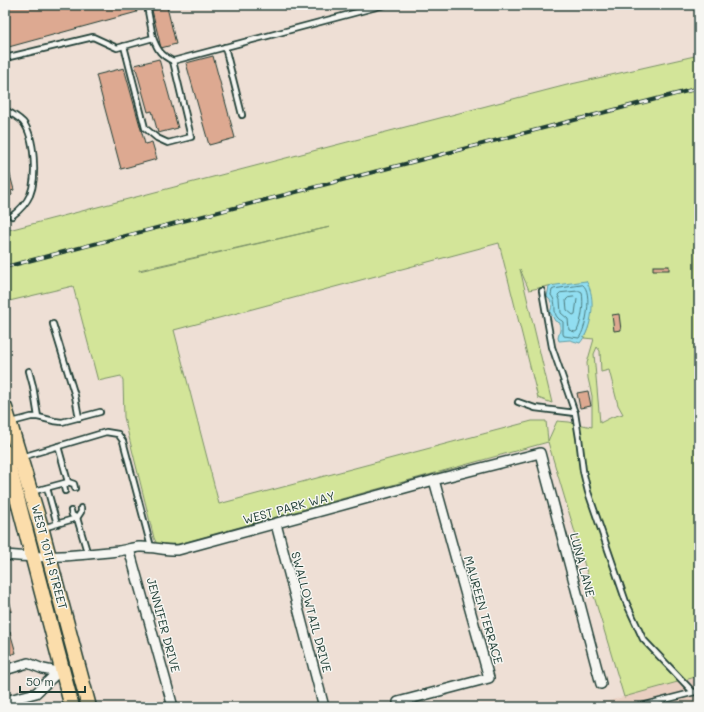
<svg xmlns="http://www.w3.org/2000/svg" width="704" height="712" viewBox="0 0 704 712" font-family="Mali,sans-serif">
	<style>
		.built { fill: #e9cfc1 }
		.green { fill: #d3e599; stroke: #799166; fill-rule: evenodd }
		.water { fill: #91def1; stroke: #639ea5 }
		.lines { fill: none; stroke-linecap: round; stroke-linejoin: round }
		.shore { stroke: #4d7d80; stroke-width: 1 }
		.building { fill: #dda991; stroke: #1f3d34 }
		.lane-casing { stroke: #1f3d34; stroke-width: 8 }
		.street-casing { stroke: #1f3d34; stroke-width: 12 }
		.primary-casing { stroke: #1f3d34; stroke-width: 17 }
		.lane { stroke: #f6f6f2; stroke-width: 4.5 }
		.street { stroke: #f6f6f2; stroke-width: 9 }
		.primary { stroke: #fbddab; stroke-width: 14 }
		.rail-casing { stroke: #1f3d34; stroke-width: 4 }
		.rail { stroke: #f6f6f2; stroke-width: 2.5; stroke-dasharray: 8; stroke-linecap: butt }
		.labels { text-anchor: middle; stroke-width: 3; stroke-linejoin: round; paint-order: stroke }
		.street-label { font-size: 12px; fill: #1f3d34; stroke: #f6f6f2 }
	</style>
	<rect width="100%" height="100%" fill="#eedfd5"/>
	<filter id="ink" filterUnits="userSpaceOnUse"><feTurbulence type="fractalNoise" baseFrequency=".025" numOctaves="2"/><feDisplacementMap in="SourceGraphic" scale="8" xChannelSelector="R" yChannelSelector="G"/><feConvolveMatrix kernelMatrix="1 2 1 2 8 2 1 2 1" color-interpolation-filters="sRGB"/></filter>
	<g filter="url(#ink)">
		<path class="built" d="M699 676V707H586L694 678Z"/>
		<path class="green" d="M699 55V676L624 697 548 442 178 544H157L154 538 124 417 123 380 121 376 98 381 73 286 5 302V231L567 85ZM330 227 139 271V270ZM499 243 538 398 552 403 520 269 529 290 553 285 590 318 588 328 584 338 594 339 587 363 588 378 592 396V427L569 422 557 421 548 441 546 421H532L219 504 174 330ZM597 347 600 351 601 372 609 370 618 405 623 414 612 417 600 423 594 354Z"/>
		<path class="water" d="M586 281C597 297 592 329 580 343L570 340 559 341 558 338 560 330V323L555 321 550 312C553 306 552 301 547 297L549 286Z"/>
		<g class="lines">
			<g class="shore">
				<path d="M583 285C593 292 586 329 579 338L564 336 563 334V322C562 320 559 320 558 318 552 313 558 303 551 295L552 290 554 289Z"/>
				<path d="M580 291 582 292C584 304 582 320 577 331L575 332 569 330 568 319 561 313 560 300 558 295 560 293Z"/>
				<path d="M575 297 577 299 575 314 573 315 567 310 566 300 568 298Z"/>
			</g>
		</g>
		<g class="building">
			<path d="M5 5H135L137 12 5 48Z"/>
			<path d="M167 7 176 44 161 48 152 10Z"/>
			<path d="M213 56 235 138 209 145 186 63Z"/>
			<path d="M159 59 178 128 158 133 152 111 148 112 135 65Z"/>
			<path d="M124 68 145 144 152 142 157 159 121 169 96 75Z"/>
			<path d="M9 171 14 190 11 191 12 195 5 197V172Z"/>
			<rect x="653" y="266" width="16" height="4"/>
			<path d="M619 314 621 330 614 331 612 315Z"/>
			<path d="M588 391 591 406 580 408 577 393Z"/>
			<path d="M9 600 12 611 5 612V602Z"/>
			<path d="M10 632 16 653 5 656V633Z"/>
		</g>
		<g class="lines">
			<g class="lane-casing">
				<g id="lane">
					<path d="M153 38C158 51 161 55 173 61"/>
					<path d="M124 46 145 128 157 138 168 143 191 137 173 61 384 5"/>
					<path d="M225 47 242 115"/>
					<path d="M5 58 93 37 117 48 153 38 148 11V5"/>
					<path d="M5 110C11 113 18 117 23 122 35 137 37 178 30 195 26 204 20 210 12 216"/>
					<path d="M542 291 552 347 575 413 579 438 583 471 588 492 626 602 643 639 693 692"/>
					<path d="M53 324 75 396 79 418"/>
					<path d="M29 371 33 386 38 417"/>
					<path d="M518 402 535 408 575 413"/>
					<path d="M12 422 31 417H38L54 421 62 422 100 412"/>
					<path d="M58 446 68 482"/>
					<path d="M22 457 106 432 118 434 123 441 151 547"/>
					<path d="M47 488 57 524"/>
					<path d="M65 491 64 487 68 482"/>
					<path d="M31 492 68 482 74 484 75 488"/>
					<path d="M71 511 72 515 77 518 81 512V508"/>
					<path d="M43 528 77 518 88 555"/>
					<path d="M637 707 699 691"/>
				</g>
			</g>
			<g class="street-casing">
				<g id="street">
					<path d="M276 524 324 707"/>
					<path d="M129 549 173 707"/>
					<path d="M5 555C43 559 81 555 118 551 125 550 132 548 139 547 152 546 165 551 178 550L434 480 540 453 601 684"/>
					<path d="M5 670 28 663 43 669 58 672"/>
					<path d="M5 701 36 693 57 673 63 670"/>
					<path d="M398 702 489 678 434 480"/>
				</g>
			</g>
			<g class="primary-casing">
				<g id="primary">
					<path d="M5 408 41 527 89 707"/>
					<path d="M5 452 72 707"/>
				</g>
			</g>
			<use href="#lane" class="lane"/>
			<use href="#street" class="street"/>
			<use href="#primary" class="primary"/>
			<g class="rail-casing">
				<path id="rail" d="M5 267 699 88"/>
			</g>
			<use href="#rail" class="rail"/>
		</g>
	</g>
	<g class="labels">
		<g class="street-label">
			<text transform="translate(289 508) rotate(-15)" y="4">WEST PARK WAY</text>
			<text transform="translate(49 557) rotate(75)" y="4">WEST 10TH STREET</text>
			<text transform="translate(582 565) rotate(75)" y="4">LUNA LANE</text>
			<text transform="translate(483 610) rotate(74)" y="4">MAUREEN TERRACE</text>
			<text transform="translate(311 612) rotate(75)" y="4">SWALLOWTAIL DRIVE</text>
			<text transform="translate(163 625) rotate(75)" y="4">JENNIFER DRIVE</text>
		</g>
	</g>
	<rect width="704" height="712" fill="none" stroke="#f6f6f2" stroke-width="20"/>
	<rect x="10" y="10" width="684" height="692" fill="none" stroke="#1f3d34" stroke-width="1.5" filter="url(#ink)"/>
	<path d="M20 686v6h65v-6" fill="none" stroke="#1f3d34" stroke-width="2"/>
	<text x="26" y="686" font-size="12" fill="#1f3d34" stroke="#f6f6f2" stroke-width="3" paint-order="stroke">50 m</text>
</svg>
